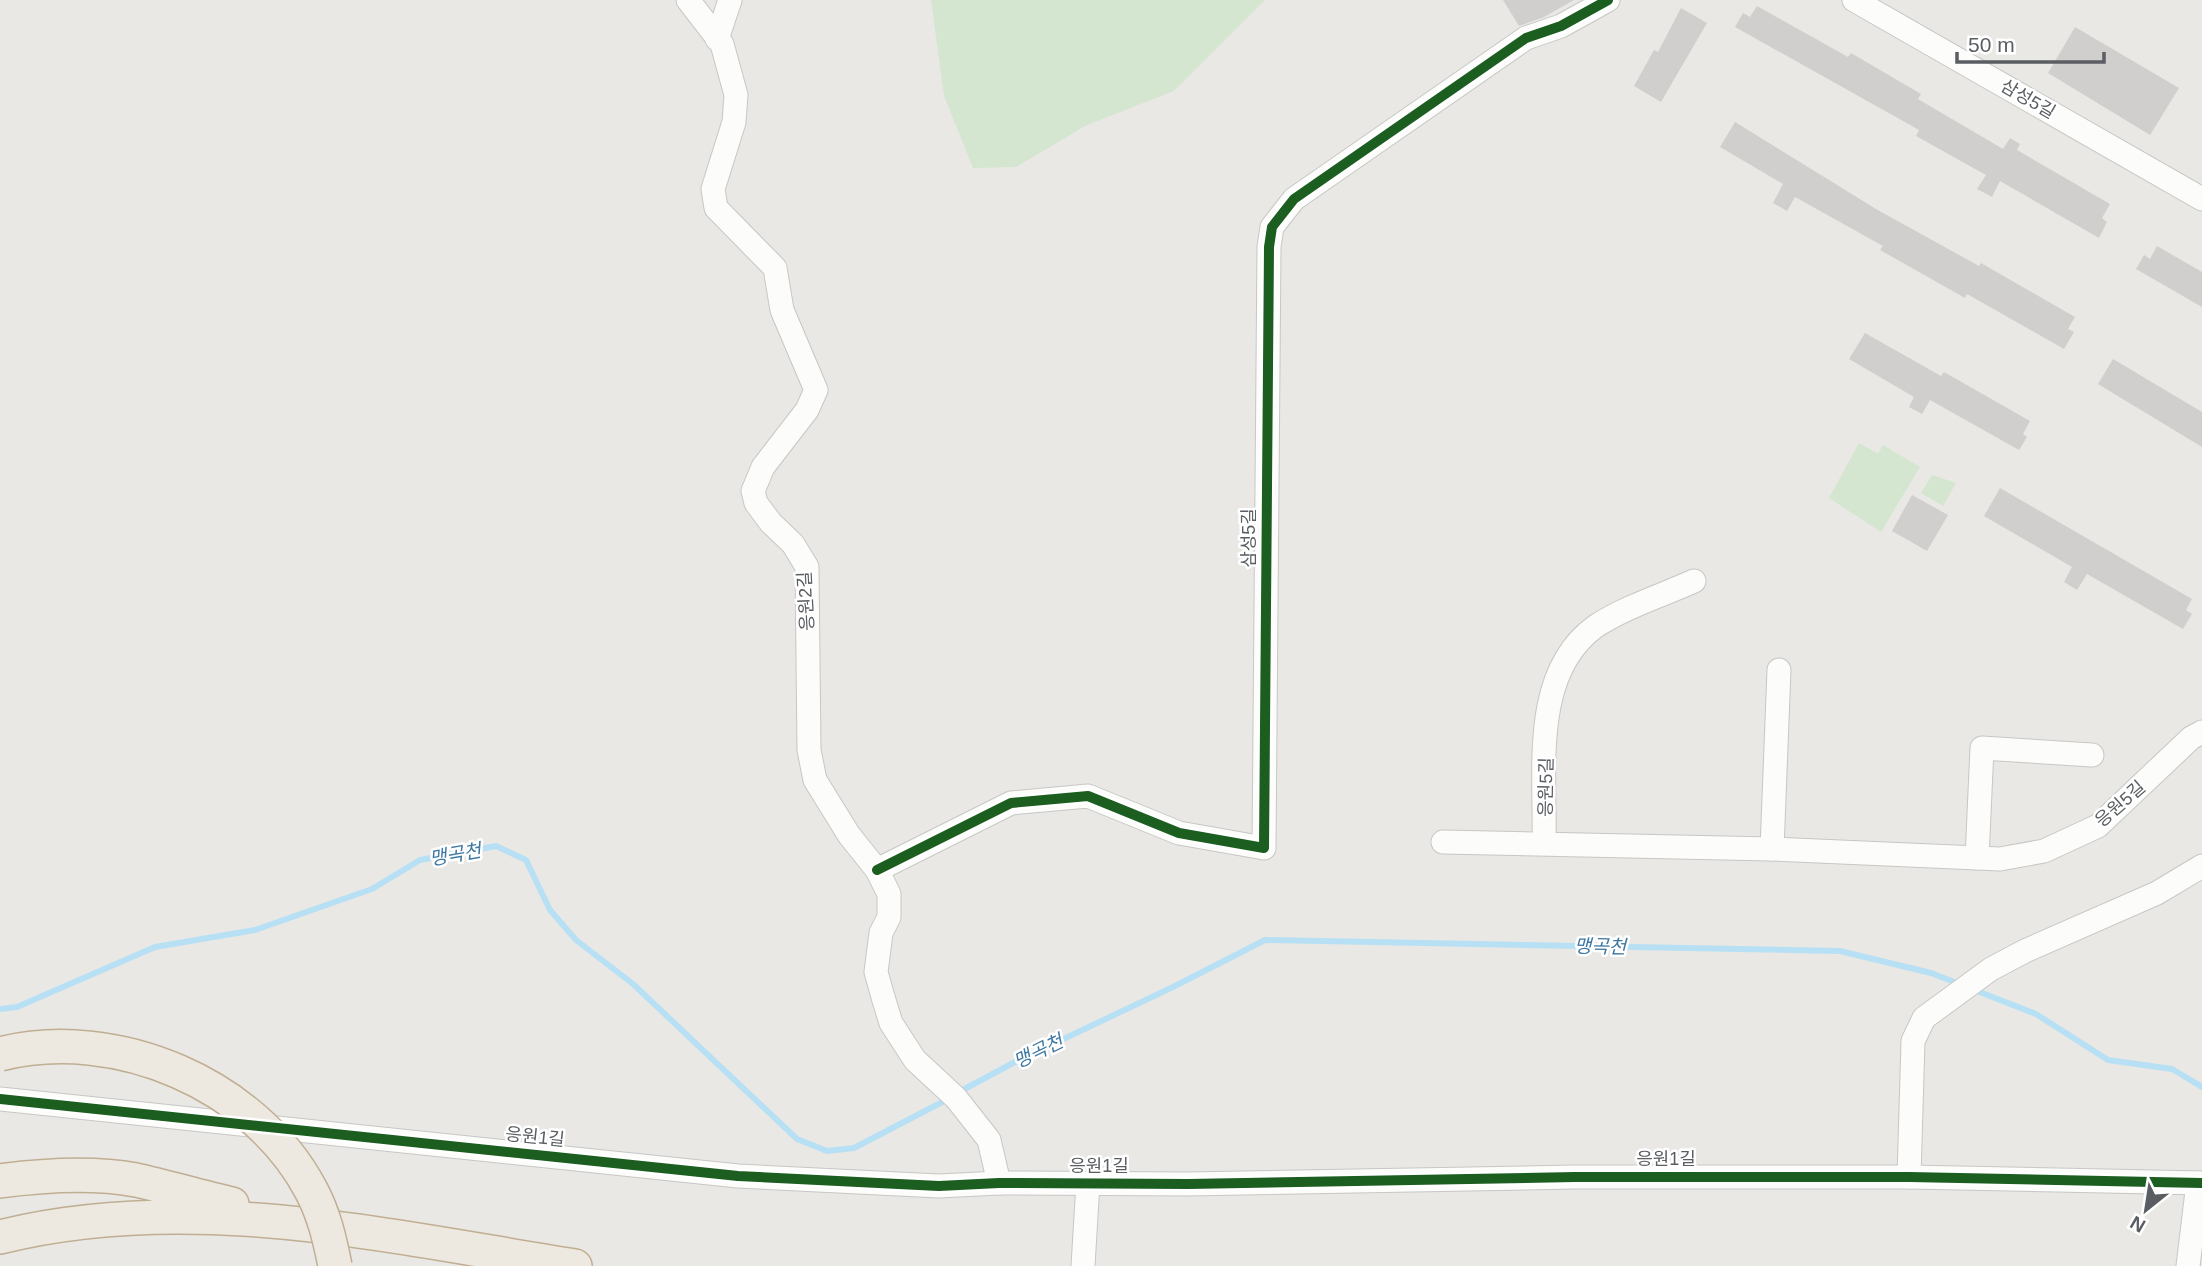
<svg xmlns="http://www.w3.org/2000/svg" width="2202" height="1266" viewBox="0 0 2202 1266" font-family="Arial,'Noto Sans KR',sans-serif">
	<style>
		.green { fill: #d4e5d0 }
		.lines { fill: none; stroke-linecap: round; stroke-linejoin: round }
		.stream { stroke: #b8e0f4; stroke-width: 6 }
		.building { fill: #d1cfcd }
		.minor-casing { stroke: #c6c7c6; stroke-width: 25 }
		.highway-casing { stroke: #c0ae93; stroke-width: 36 }
		.minor { stroke: #fcfcfb; stroke-width: 23 }
		.highway { stroke: #ede9e0; stroke-width: 33 }
		.highway-bridge-casing { stroke: #c0ae93; stroke-width: 36; stroke-linecap: butt }
		.highway-bridge { stroke: #ede9e0; stroke-width: 33 }
		.cycleway-casing { stroke: #fff; stroke-width: 15 }
		.cycleway { stroke: #1b5e20; stroke-width: 10 }
		.labels { text-anchor: middle; stroke-width: 5; stroke-linejoin: round; paint-order: stroke }
		.street-label { font-size: 18px; fill: #5a5e62; stroke: #fff }
		.water-label { font-size: 19px; font-style: italic; fill: #3f79a3; stroke: #fff }
	</style>
	<rect width="100%" height="100%" fill="#eae8e4"/>
	<g class="green">
		<path d="M931 0H1265L1174 91 1087 125 1016 167 973 168 944 96Z"/>
		<path d="M1859 443 1878 454 1883 445 1920 467 1881 532 1829 498Z"/>
		<path d="M1932 475 1956 483 1943 506 1921 493Z"/>
	</g>
	<g class="lines">
		<g class="stream">
			<path d="M1972 989 2036 1014 2108 1060 2172 1069 2202 1087"/>
			<path d="M0 1009 17 1007 155 947 255 930 372 889 420 860 496 846 526 860 550 910 576 940 633 984 797 1139 827 1151 854 1148 948 1099"/>
			<path d="M957 1093 1015 1062 1173 987 1265 940 1840 951 1931 973 1962 985"/>
		</g>
	</g>
	<g class="building">
		<path d="M1503 0H1574L1544 17 1519 26Z"/>
		<path d="M1757 6 1848 57 1851 53 1921 94 1918 99 2003 149 2010 138 2020 144 2017 150 2110 204 2102 218 2107 222 2099 238 2000 181 1992 197 1977 189 1986 175 1916 136 1919 130 1735 27 1743 13 1750 17Z"/>
		<path d="M1681 8 1707 23 1661 102 1634 86 1654 50 1658 52Z"/>
		<path d="M2075 27 2179 88 2150 135 2048 73Z"/>
		<path d="M1735 122 1876 209 1979 266 1981 263 2075 317 2068 329 2074 332 2064 349 1967 294 1965 298 1880 250 1883 246 1795 197 1787 211 1773 203 1783 184 1720 147Z"/>
		<path d="M2157 246 2202 272V307L2136 269 2144 255 2150 259Z"/>
		<path d="M1865 333 1941 376 1944 372 2030 421 2023 434 2027 437 2019 450 1930 400 1922 414 1909 407 1914 397 1849 359Z"/>
		<path d="M2113 359 2202 412V447L2098 384Z"/>
		<path d="M2000 488 2192 599 2186 610 2192 614 2183 629 2087 574 2077 590 2064 582 2072 567 1984 516Z"/>
		<path d="M1912 495 1948 515 1927 551 1892 531Z"/>
	</g>
	<g class="lines">
		<g class="minor-casing">
			<g id="minor">
				<path d="M688 0 722 44 736 95 734 122 713 189 716 208 775 268 782 310 816 390 807 410 763 467 753 491 756 503 771 523 793 544 807 567 809 750 815 780 849 835 877 870 889 894V917L881 933 876 972 883 997 891 1023 915 1060 956 1098 989 1140 999 1183"/>
				<path d="M1854 0 2202 199"/>
				<path d="M717 39 730 0"/>
				<path d="M1443 842 1772 849 2000 859 2044 851 2098 826 2191 738 2202 732"/>
				<path d="M1544 842C1546 773 1530 673 1596 626 1625 607 1663 595 1694 581"/>
				<path d="M1772 849 1779 670"/>
				<path d="M1977 858 1982 748 2092 755"/>
				<path d="M877 870 1011 803 1088 796 1179 833 1264 848 1269 247 1272 227 1294 199 1526 38 1561 26 1608 0"/>
				<path d="M0 1099 738 1176 939 1186 999 1183 1188 1184 1575 1177H1909L2202 1183"/>
				<path d="M1909 1177 1913 1041 1924 1018 1991 969 2025 951 2157 893 2202 866"/>
				<path d="M1083 1266 1088 1183"/>
				<path d="M2188 1266 2198 1183"/>
			</g>
		</g>
		<g class="highway-casing">
			<g id="highway">
				<path d="M0 1181C45 1175 92 1172 136 1180 168 1187 200 1197 232 1204"/>
				<path d="M0 1237C188 1190 387 1236 575 1266"/>
			</g>
		</g>
		<use href="#minor" class="minor"/>
		<use href="#highway" class="highway"/>
		<g class="highway-bridge-casing">
			<path id="highway-bridge" d="M0 1054C116 1025 255 1084 311 1190 324 1214 330 1240 335 1266"/>
		</g>
		<use href="#highway-bridge" class="highway-bridge"/>
		<g class="cycleway-casing">
			<g id="cycleway">
				<path d="M877 870 1011 803 1088 796 1179 833 1264 848 1269 247 1272 227 1294 199 1526 38 1561 26 1608 0"/>
				<path d="M0 1099 738 1176 939 1186 999 1183 1188 1184 1575 1177H1909L2202 1183"/>
			</g>
		</g>
		<use href="#cycleway" class="cycleway"/>
	</g>
	<g class="labels">
		<g class="street-label">
			<text transform="translate(2028 99) rotate(30)" y="6">삼성5길</text>
			<text transform="translate(1249 538) rotate(-90)" y="6">삼성5길</text>
			<text transform="translate(806 601) rotate(-93)" y="6">응원2길</text>
			<text transform="translate(1546 787) rotate(-89)" y="6">응원5길</text>
			<text transform="translate(2120 804) rotate(-41)" y="6">응원5길</text>
			<text transform="translate(535 1137) rotate(6)" y="6">응원1길</text>
			<text x="1666" y="1165">응원1길</text>
			<text x="1099" y="1172">응원1길</text>
		</g>
		<g class="water-label">
			<text transform="translate(455 854) rotate(-10)" y="7">맹곡천</text>
			<text transform="translate(1600 946) rotate(1)" y="7">맹곡천</text>
			<text transform="translate(1038 1051) rotate(-26)" y="7">맹곡천</text>
		</g>
	</g>
	<g transform="translate(2146 1210) rotate(210)" stroke="#ffffff" stroke-width="5" paint-order="stroke">
	<path d="M0-5L12 26L0 18L-12 26Z" fill="#5a5e62"/>
	<text y="-10" font-size="19" font-weight="bold" text-anchor="middle" fill="#5a5e62">N</text>
	</g>
	<path d="M1957 52v10h147v-10" fill="none" stroke="#5a5e62" stroke-width="3.5"/>
	<text x="1968" y="52" font-size="21" fill="#5a5e62" stroke="#ffffff" stroke-width="5" paint-order="stroke">50 m</text>
</svg>
